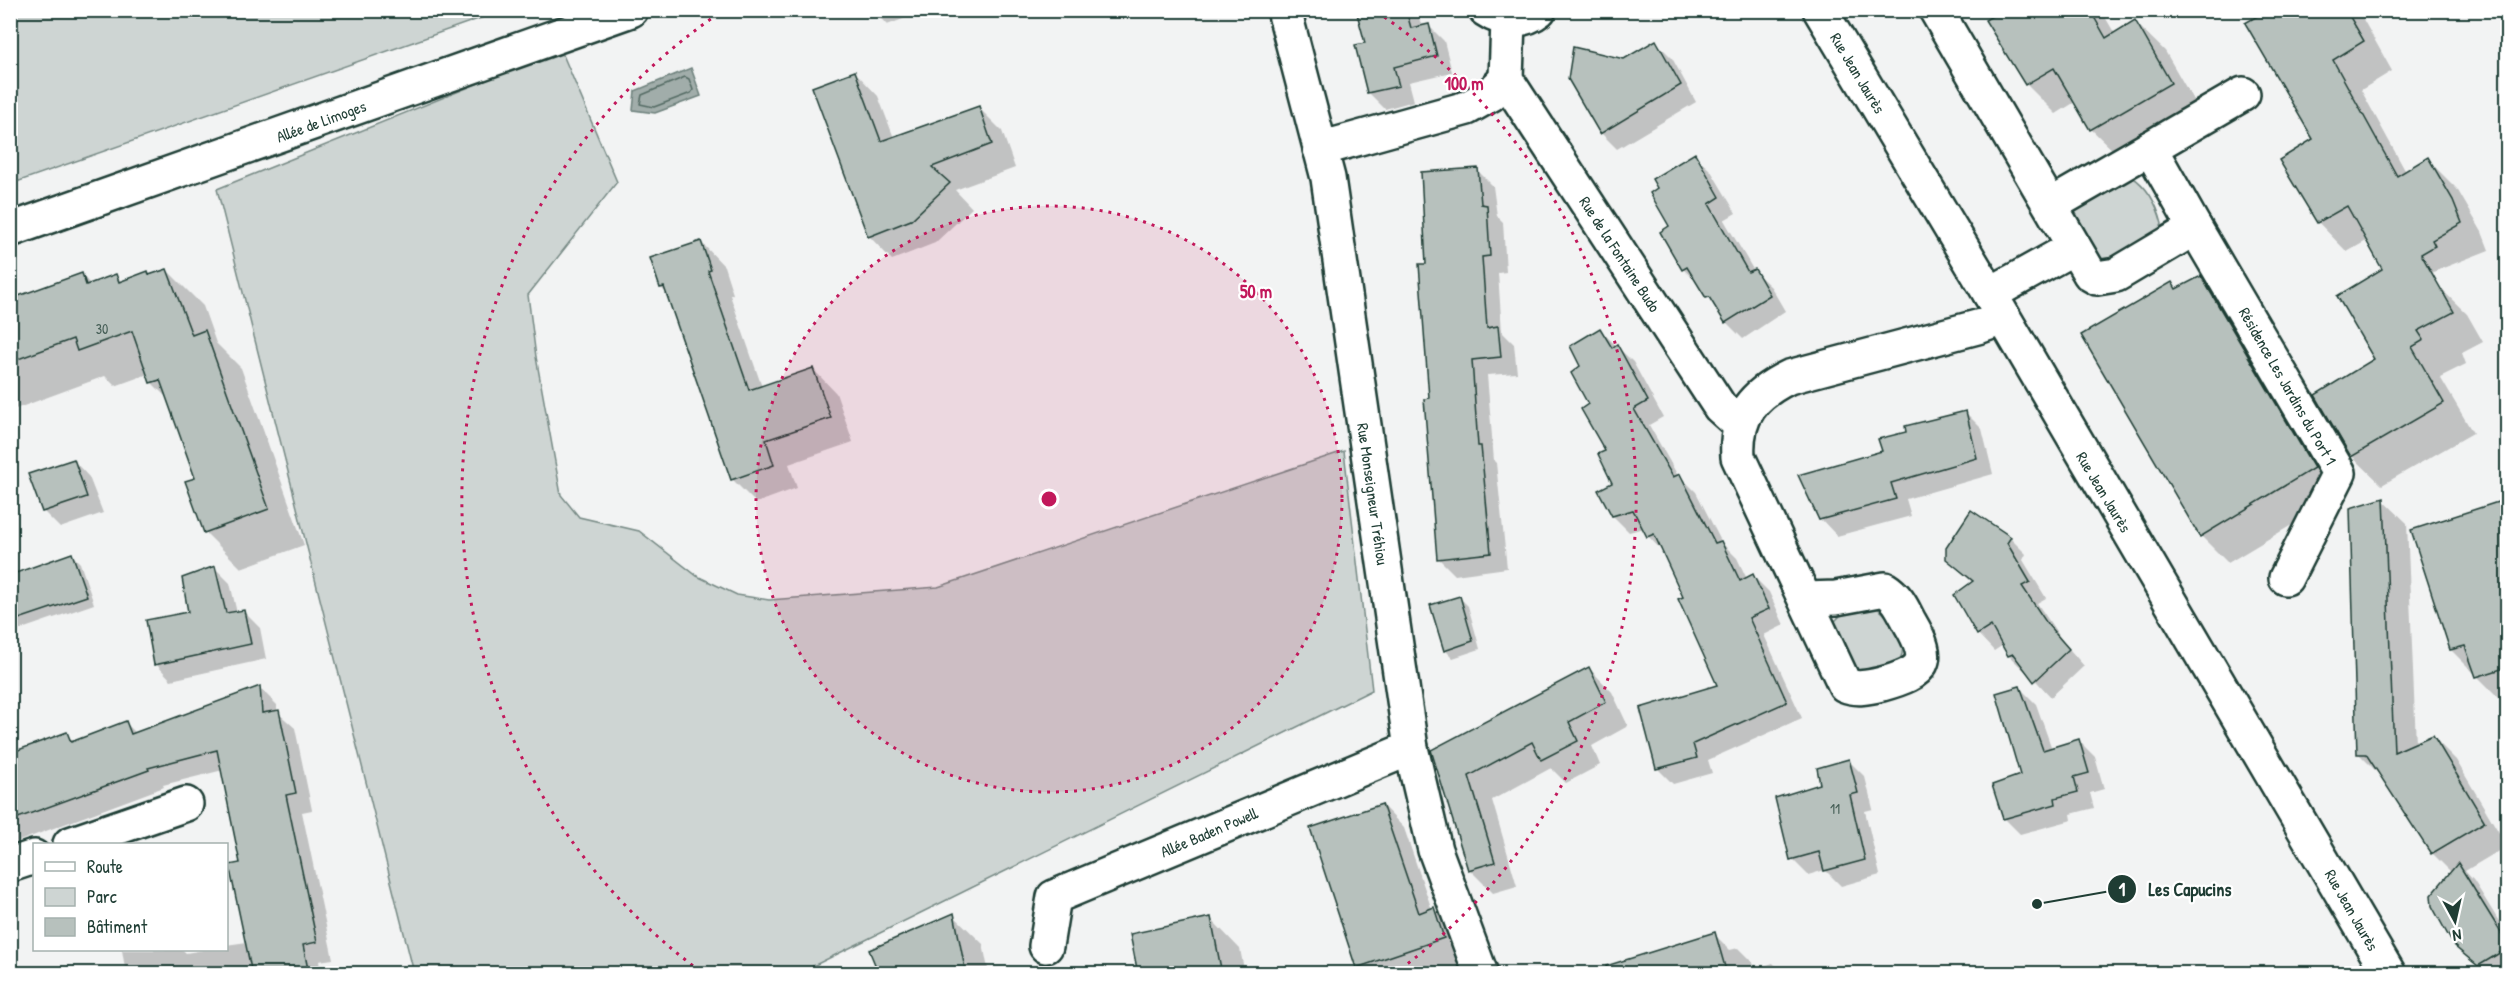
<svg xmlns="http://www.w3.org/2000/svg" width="2518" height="984" viewBox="0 0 2518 984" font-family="'Patrick Hand',sans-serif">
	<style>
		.green { fill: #ced5d3; stroke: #768984; stroke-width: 1.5 }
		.water { fill: #a1adaa; stroke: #6d807b; stroke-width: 1.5 }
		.shadow { fill: #0003 }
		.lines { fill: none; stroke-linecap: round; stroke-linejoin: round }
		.shore { stroke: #536a63; stroke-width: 1.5 }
		.building { fill: #b7c1bd; stroke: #1f3d34; stroke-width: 1.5 }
		.minor-casing { stroke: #1f3d34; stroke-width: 38 }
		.major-casing { stroke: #1f3d34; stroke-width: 38 }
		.minor { stroke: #fff; stroke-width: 33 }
		.major { stroke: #fff; stroke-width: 33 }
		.ring { fill: none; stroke: #c2185b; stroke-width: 3; stroke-dasharray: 3 6 }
		.labels { text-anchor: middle; stroke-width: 4.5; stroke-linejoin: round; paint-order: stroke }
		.number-label { font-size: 14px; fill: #455e56 }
		.street-label { font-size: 16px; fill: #1f3d34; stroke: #fff }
		.centre { fill: #c2185b; stroke: #fff; stroke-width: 3 }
		.ring-label { font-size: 18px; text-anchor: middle; font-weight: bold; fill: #c2185b; stroke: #fff; stroke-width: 4.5; stroke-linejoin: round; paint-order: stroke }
		.leader { fill: none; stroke: #1f3d34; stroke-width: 2 }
		.callout-dot { fill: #1f3d34; stroke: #fff; stroke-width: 2 }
		.mark-label { font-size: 18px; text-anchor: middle; font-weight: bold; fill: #fff }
		.callout-label { font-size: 18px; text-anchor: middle; font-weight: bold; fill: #1f3d34; stroke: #fff; stroke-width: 4.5; stroke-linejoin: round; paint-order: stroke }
	</style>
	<rect width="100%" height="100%" fill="#f2f3f3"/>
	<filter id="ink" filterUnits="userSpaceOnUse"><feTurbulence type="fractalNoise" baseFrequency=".0167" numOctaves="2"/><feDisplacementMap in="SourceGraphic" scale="12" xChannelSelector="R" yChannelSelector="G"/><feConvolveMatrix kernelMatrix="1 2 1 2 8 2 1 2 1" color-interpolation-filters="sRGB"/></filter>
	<g filter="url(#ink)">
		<g class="green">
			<path d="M11 10H501V11L11 184Z"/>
			<path d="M561 50 617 182 528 295 536 357 561 495 579 517 639 531 697 576 737 595 769 600 938 587 1344 451 1372 690 799 973H414L217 189Z"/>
			<path d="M2131 176C2148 187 2157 204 2162 224L2156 236 2107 264 2092 257 2073 218V209Z"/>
			<path d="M1872 605C1890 613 1920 655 1889 668 1880 672 1867 671 1857 672L1833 623 1847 609Z"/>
		</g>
		<path class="water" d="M691 68 701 96 655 113 633 110 635 91Z"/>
		<g class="shadow">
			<path d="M873 10H927L887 25Z"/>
			<path d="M1358 10H1415L1418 15 1422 27 1428 25 1444 41 1452 72 1409 82 1414 101 1385 109 1369 93 1357 46 1367 44Z"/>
			<path d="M2006 10H2101L2115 34 2135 22 2165 51 2200 112 2121 158 2091 129 2075 102 2056 114 2026 84 1988 21Z"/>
			<path d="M2271 10H2362L2359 12 2392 71 2361 90 2406 172 2427 159 2457 189 2482 232 2489 250 2433 272 2438 286 2467 314 2483 342 2462 353 2466 364 2440 377 2473 433 2382 485 2352 456 2376 360 2384 270 2368 240 2347 252 2318 222 2315 140Z"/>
			<path d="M1656 42 1672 58 1696 102 1617 149 1601 133 1624 60Z"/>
			<path d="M855 72 878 96 894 138 979 108 1002 131 1015 168 955 190 972 208 935 243 892 260 869 236Z"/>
			<path d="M1694 155 1711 171 1736 213 1724 220 1754 271 1771 287 1785 311 1743 339 1726 322 1700 285 1683 269 1671 227Z"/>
			<path d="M1477 170 1493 186 1497 216 1503 222 1506 272 1498 273 1502 332 1514 344 1517 373 1487 375 1494 461 1496 463 1507 568 1455 575 1439 559 1430 400 1427 265Z"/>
			<path d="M701 242 724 266 733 294 730 295 762 387 813 369 836 393 853 442 789 464 797 488 756 503 732 479 668 294 661 288Z"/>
			<path d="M167 270 203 306 216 343 241 368 304 545 241 568 205 532 197 479 169 400 151 382 148 374 115 386 105 376 10 411V301L82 275 91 285 116 276 122 282 147 273 151 276Z"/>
			<path d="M2201 277 2228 304 2340 496 2228 563 2201 536 2172 283 2179 290Z"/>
			<path d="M1600 330 1633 362 1663 417 1649 425 1678 476H1680L1696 492 1722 543 1737 558 1747 579 1753 576 1769 592 1784 625 1764 635 1802 718 1708 760 1712 773 1673 784 1657 768 1719 686 1685 597 1664 553 1648 536 1644 528 1629 532 1613 516 1614 483 1607 451 1590 404 1582 367Z"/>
			<path d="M1965 412 1982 429 1993 474 1906 499 1911 516 1837 536 1821 519 1884 452Z"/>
			<path d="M73 460 89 477 103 513 60 528 44 512 30 475Z"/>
			<path d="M2383 500 2407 523 2416 744 2433 737 2456 760 2507 846 2465 871 2474 881 2508 936V974H2486L2456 945 2452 873 2432 853 2382 777 2359 754Z"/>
			<path d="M2501 503 2508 509V698L2501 700 2451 650Z"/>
			<path d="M2010 538 2026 554 2023 560 2046 598 2037 603 2064 643 2084 666 2051 697 2027 671 2026 672 2009 656 2003 645 1994 651 1978 634 1973 583 1947 559Z"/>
			<path d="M72 555 80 563 94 604 10 633V576Z"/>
			<path d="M215 568 230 583 237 613 244 612 260 628 266 659 171 680 156 664 190 614Z"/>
			<path d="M1460 598 1468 606 1480 649 1453 658 1445 650Z"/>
			<path d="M1589 668 1612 692 1628 726 1592 746 1600 765 1566 783 1551 768 1492 800 1517 886 1493 893 1470 870 1433 751Z"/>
			<path d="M2019 687 2036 704 2052 749 2079 741 2095 757 2104 789 2090 793 2094 808 2071 814 2072 820 2020 834 2004 818 2022 776Z"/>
			<path d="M260 688 277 705V712L295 728 312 810 302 812 333 959 319 961 321 974H126L122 950H183L186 953 203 950H226V945L247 942 242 864 223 770 163 785 164 787 11 844 15 856 10 857V780L68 736 74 742 126 723 137 734Z"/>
			<path d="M1849 761 1865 777 1873 809 1865 811 1880 875 1841 886 1825 870 1808 875 1792 859 1822 785Z"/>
			<path d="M1382 805 1404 828 1432 910 1434 909 1456 931 1470 974H1364L1358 967Z"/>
			<path d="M953 915 983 944 989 974H880Z"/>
			<path d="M1211 919 1240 949 1245 974H1139Z"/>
			<path d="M1714 934 1730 950 1738 948 1753 963 1755 969 1773 963 1783 974H1629Z"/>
		</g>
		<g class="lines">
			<path class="shore" d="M685 77 689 79 693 90 691 93 654 107 640 104 642 95Z"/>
		</g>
		<g class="building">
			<path d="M1356 10H1406L1411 28 1429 24 1437 56 1394 67 1399 86 1367 93 1355 45 1365 43Z"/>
			<path d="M2003 10H2090L2106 38 2135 20 2171 83 2090 130 2054 68 2025 85 1985 20Z"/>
			<path d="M2268 10H2346L2364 41 2333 60 2397 176 2428 157 2453 200 2462 223 2432 240 2435 246 2421 254 2454 312 2418 331 2424 340 2412 347 2444 403 2351 457 2315 395 2374 359 2337 296 2382 269 2347 206 2317 223 2279 160 2313 139 2245 23Z"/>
			<path d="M1656 40 1681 85 1600 134 1568 79 1573 47 1624 59Z"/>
			<path d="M855 71 881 141 979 106 992 144 932 167 950 183 911 220 868 237 812 87Z"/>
			<path d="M1695 153 1720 197 1709 204 1748 272 1755 269 1770 295 1725 323 1709 297 1706 298 1687 267 1682 270 1660 232 1669 226 1650 193 1657 188 1652 179Z"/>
			<path d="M1478 168 1481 204 1487 205 1490 256 1482 257 1487 328 1498 326 1501 357 1472 360 1478 446H1481L1491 553 1437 559 1424 399 1429 398 1419 264H1426L1421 172Z"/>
			<path d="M701 241 711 270 708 271 749 390 813 368 831 418 766 440 774 465 731 480 664 287 660 288 650 258Z"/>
			<path d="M167 269 192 335 205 330 269 509 204 533 185 481 195 478 160 380 150 383 132 331 77 351 73 339 10 362V299L82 273 86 285 116 274 119 282 148 271 149 275Z"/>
			<path d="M2201 276 2314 468 2200 537 2081 335 2172 282 2176 289Z"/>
			<path d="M1600 328 1612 348 1617 344 1648 401 1634 409 1673 477 1680 474 1715 543 1721 541 1740 581 1753 574 1769 609 1749 618 1787 702 1693 744 1697 758 1656 769 1640 708 1717 685 1678 599 1683 597 1654 534 1647 537 1633 510 1612 516 1598 490 1612 483 1598 454 1605 451 1581 409 1588 404 1571 373 1580 366 1570 346Z"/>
			<path d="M1966 411 1977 458 1891 483 1896 499 1819 520 1798 475 1882 451 1878 439 1906 432 1905 426Z"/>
			<path d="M74 459 87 497 42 512 28 474Z"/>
			<path d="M2384 498 2394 752 2433 735 2485 822 2431 854 2366 754H2357L2350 508Z"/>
			<path d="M2501 501 2508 520V667L2476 677 2465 646 2450 650 2411 530Z"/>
			<path d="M1971 510 2011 537 2007 543 2030 582 2022 586 2048 625 2069 649 2034 682 2013 654 2008 656 1991 626 1977 635 1954 595 1973 581 1946 559V548Z"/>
			<path d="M72 553 87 596 10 622V575Z"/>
			<path d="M215 566 226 613 244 610 251 644 154 665 146 620 188 612 182 578Z"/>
			<path d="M1460 596 1473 641 1444 651 1430 605Z"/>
			<path d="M1589 667 1606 702 1569 722 1578 741 1541 760 1532 742 1469 776 1495 862 1468 870 1431 750Z"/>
			<path d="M260 686 262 713 279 710 296 793 286 795 317 942 303 945 309 974H252L229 865 240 863 217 750 148 768 149 770 10 821V753L67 732 71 742 126 721 131 734Z"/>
			<path d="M2020 686 2043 750 2079 739 2089 773 2074 777 2078 792 2055 798 2056 804 2003 819 1992 785 2020 775 1996 693Z"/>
			<path d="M1849 759 1858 793 1850 795 1865 860 1824 871 1819 852 1790 860 1775 798 1820 784 1817 768Z"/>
			<path d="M1382 804 1419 913 1434 907 1444 938 1356 968 1310 828Z"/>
			<path d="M2458 863 2508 944V948L2478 966 2454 946 2432 906 2431 895Z"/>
			<path d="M954 913 966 974H879L869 950Z"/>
			<path d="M1211 917 1222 974H1138L1130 934Z"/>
			<path d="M1715 932 1727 974H1607L1606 966Z"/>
		</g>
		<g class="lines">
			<g class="minor-casing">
				<g id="minor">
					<path d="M1284 10 1328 178 1411 748 1435 850 1481 974"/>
					<path d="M1486 10C1502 21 1523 23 1539 10"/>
					<path d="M1936 10 2090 274 2097 278 2116 275 2195 228 2150 148 2051 205"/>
					<path d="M1508 20 1506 79 1720 407 1740 425"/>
					<path d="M2150 148 2243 94"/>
					<path d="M1320 149 1467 108 1490 95 1506 79"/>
					<path d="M2195 228 2339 473 2286 578"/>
					<path d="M10 230 631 10"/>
					<path d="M1990 294 2073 248"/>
					<path d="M1806 599 1836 598 1885 589C1898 597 1903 610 1910 623 1933 662 1925 672 1882 684 1869 687 1857 690 1845 685L1738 457C1735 415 1754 394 1789 377L1981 326 2003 318"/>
					<path d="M70 844 186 804"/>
					<path d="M10 865 34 857"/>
					<path d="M1046 946 1054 897 1411 748"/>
				</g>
			</g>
			<g class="major-casing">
				<path id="major" d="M1820 10 1990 294 2389 974"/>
			</g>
			<use href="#minor" class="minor"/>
			<use href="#major" class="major"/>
		</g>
	</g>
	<circle cx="1049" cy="499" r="293" fill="#c2185b" fill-opacity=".12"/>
	<g class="ring">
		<circle cx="1049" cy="499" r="293"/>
		<path d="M700 971A587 587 0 0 1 721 12M1377 12A587 587 0 0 1 1398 971"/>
	</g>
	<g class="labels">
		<g class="number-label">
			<text x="102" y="334">30</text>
			<text x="1835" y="814">11</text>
		</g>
		<g class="street-label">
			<text transform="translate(1858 73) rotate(59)" y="6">Rue Jean Jaurès</text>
			<text transform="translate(321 121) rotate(-20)" y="6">Allée de Limoges</text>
			<text transform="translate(1620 254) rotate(57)" y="6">Rue de la Fontaine Budo</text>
			<text transform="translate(2288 386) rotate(60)" y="6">Résidence Les Jardins du Port 1</text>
			<text transform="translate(2104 492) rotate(59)" y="6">Rue Jean Jaurès</text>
			<text transform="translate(1373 494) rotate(82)" y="6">Rue Monseigneur Tréhiou</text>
			<text transform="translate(1209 832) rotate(-23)" y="6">Allée Baden Powell</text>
			<text transform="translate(2352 910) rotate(60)" y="6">Rue Jean Jaurès</text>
		</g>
	</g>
	<circle cx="1049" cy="499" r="9" class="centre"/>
	<g class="ring-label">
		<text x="1464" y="90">100 m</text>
		<text x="1256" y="298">50 m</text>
	</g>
	<path class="leader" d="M2037 904L2122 889"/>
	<g class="callout-dot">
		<circle cx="2037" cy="904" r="6"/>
		<circle cx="2122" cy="889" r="15"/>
	</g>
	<g class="mark-label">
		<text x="2122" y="896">1</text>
	</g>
	<g class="callout-label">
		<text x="2190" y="896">Les Capucins</text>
	</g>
	<rect width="2518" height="984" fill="none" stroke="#fff" stroke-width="36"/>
	<rect x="18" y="18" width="2482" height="948" fill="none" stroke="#1f3d34" stroke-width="2" filter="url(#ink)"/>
	<rect x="33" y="843" width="195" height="108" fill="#ffffff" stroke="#a5b1ae" stroke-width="1.5"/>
	<rect x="45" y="862" width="30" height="9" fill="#ffffff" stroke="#a5b1ae" stroke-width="1.5"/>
	<text x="87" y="873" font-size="18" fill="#1f3d34">Route</text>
	<rect x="45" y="888" width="30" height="18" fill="#ced5d3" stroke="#a5b1ae" stroke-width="1.5"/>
	<text x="87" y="903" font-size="18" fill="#1f3d34">Parc</text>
	<rect x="45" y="918" width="30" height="18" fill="#b7c1bd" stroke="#a5b1ae" stroke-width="1.5"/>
	<text x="87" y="933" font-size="18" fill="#1f3d34">Bâtiment</text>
	<g transform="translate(2455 921) rotate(172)" stroke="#ffffff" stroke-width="4.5" paint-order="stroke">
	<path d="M0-4.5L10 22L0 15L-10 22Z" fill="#1f3d34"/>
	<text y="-9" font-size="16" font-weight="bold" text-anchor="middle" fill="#1f3d34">N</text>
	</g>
</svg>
